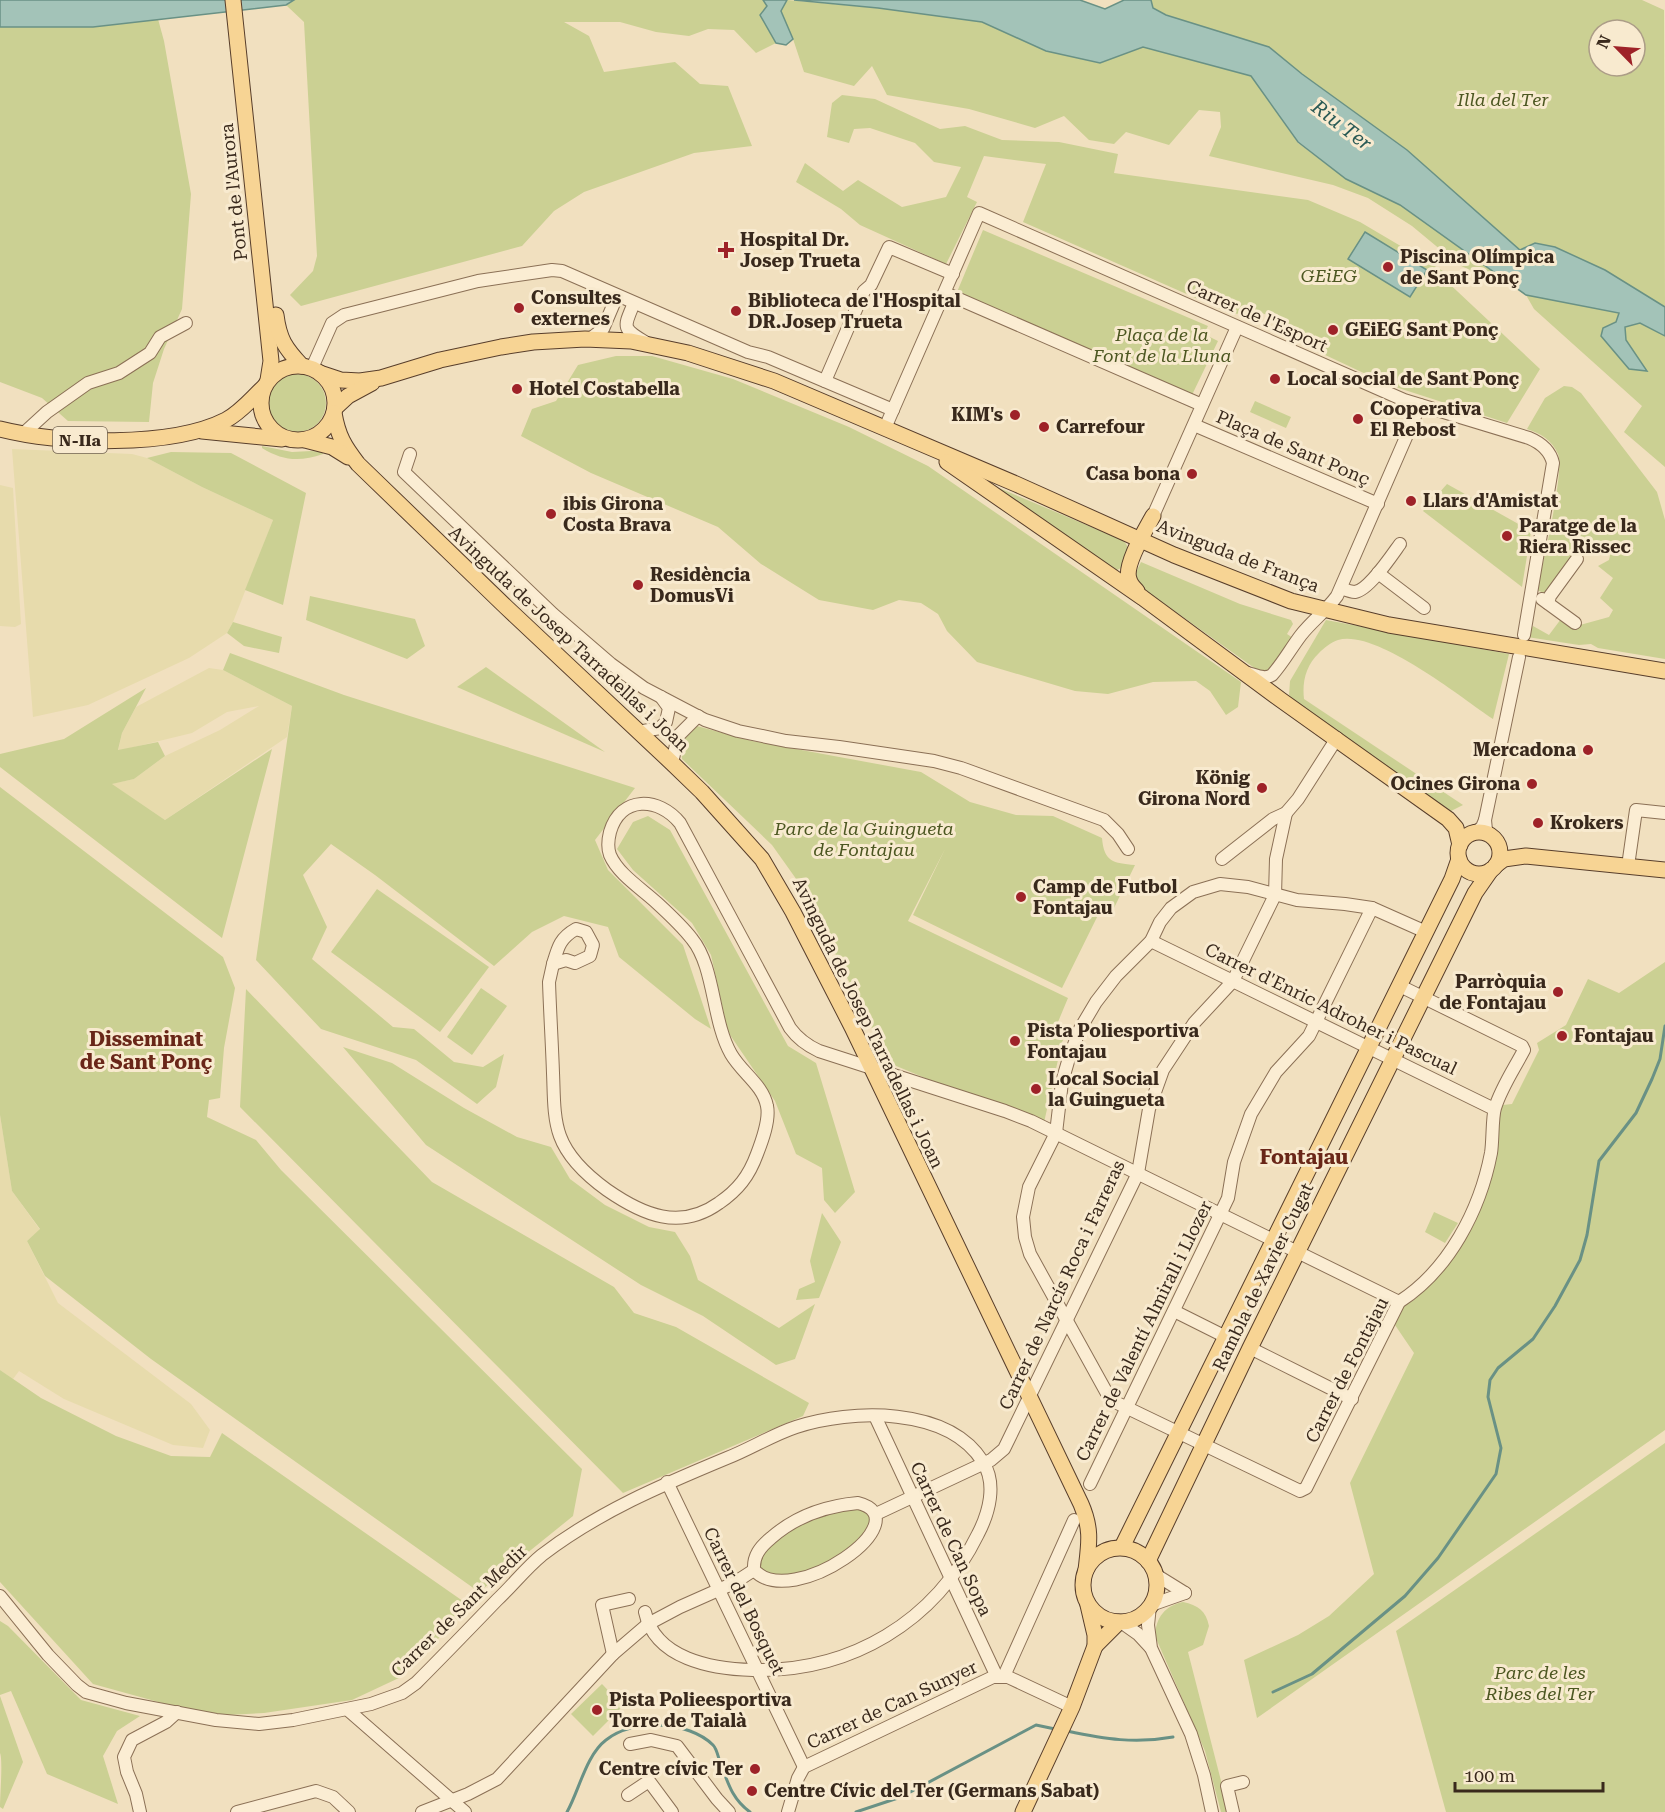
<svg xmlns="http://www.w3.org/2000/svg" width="1665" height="1812" viewBox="0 0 1665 1812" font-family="'Roboto Serif',serif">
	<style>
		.farmland { fill: #e7dbac }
		.green { fill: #cbd093; fill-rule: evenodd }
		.water { fill: #a3c3b8; stroke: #699185; stroke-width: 1.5 }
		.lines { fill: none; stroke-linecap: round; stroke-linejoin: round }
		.stream { stroke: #699185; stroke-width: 3 }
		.minor-casing { stroke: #8b7056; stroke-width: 14 }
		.major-casing { stroke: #583e2b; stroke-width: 17 }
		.minor { stroke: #fbedd3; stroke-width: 12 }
		.major { stroke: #f7d494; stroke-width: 15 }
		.poi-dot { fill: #9e2228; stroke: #f8eacf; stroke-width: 2 }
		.labels { text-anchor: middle; stroke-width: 6; stroke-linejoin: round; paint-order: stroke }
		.shield { fill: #f8eacf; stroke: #726352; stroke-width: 1.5 }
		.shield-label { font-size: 16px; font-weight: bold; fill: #39291c }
		.park-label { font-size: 18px; font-style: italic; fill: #4c5721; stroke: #f8eacf }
		.street-label { font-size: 18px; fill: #39291c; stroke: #f8eacf }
		.poi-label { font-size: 18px; font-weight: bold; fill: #39291c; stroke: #f8eacf; text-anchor: start }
		.water-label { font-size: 20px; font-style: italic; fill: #2a5a55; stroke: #f8eacf }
		.neighbourhood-label { font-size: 20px; font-weight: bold; fill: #692618; stroke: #f8eacf }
	</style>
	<rect width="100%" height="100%" fill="#f1e0bf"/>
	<g class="farmland">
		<path d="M12 449 132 454 147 458 202 487 273 520 233 622 227 633 189 658 88 705 33 717Z"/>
		<path d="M0 485 13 488 21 624 15 627 0 626Z"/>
		<path d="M209 668 223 670 292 706 287 737 165 820 111 784 134 779 165 756 220 730 259 706 227 712 192 733 118 751 122 733 136 707Z"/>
		<path d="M0 1115 12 1191 40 1230 27 1241 58 1303 191 1404 210 1430 203 1448 173 1445 64 1399 19 1371 13 1379 0 1370Z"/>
	</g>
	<g class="green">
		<path d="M294 0H763L767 6 760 15 776 43 756 53 734 30 708 29 689 36 656 32 620 22H564L589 36 604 72 675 62 700 84 728 86 752 146 694 153 584 192 554 211 522 246 301 306 290 295 313 271 317 256 304 22 286 5Z"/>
		<path d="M787 0 878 8 982 22 1046 51 1099 63 1143 47 1251 76 1298 143 1346 179 1400 205 1495 273 1488 278 1459 265 1412 226 1368 198 1333 185 1209 156 1221 127 1220 112 1199 110 1169 145 1126 132 1114 144 1089 140 1064 116 1035 128 969 109 887 95 872 66 854 86 804 72 793 39 781 11Z"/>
		<path d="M1151 0H1642L1664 10 1665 307 1605 270 1555 247 1535 243 1520 250 1407 150 1302 74 1269 47 1166 15 1153 8ZM1599 30H1635V66H1599Z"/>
		<path d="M158 19 164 41 191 194 182 309 164 349 153 383 149 422 68 421 42 398 0 382V27H93Z"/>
		<path d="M842 95 875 99 940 129 965 126 1002 140 1059 142 1118 154 1114 173 1308 200 1360 222 1443 271 1441 276 1540 369 1507 423 1380 382 1376 376H1370L1321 353 1322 341 1260 312 1232 314 1023 222 1046 164 984 156 967 197 977 202 946 264 860 225 841 209 796 182 805 163 843 191 858 180 902 207 946 197 961 167 934 162 915 143 870 128 854 129 849 143 827 137 832 103Z"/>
		<path d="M983 230 1208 326 1204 334 1218 341 1191 397 957 292Z"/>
		<path d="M1526 295 1619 313 1616 322 1603 328 1646 371 1626 340 1625 327 1640 323 1665 336V467L1624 432 1642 406 1534 309Z"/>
		<path d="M616 356H652L733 379 849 427 928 466 1241 682 1238 707 1226 715 1210 691 1196 681 1153 682 1108 694 1075 691 977 662 947 631 938 614 921 603 899 600 873 610 819 600 761 564 718 527 591 473 521 436 532 409 556 401 578 365Z"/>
		<circle cx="297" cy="403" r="29"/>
		<path d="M1564 386 1572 387 1581 393 1657 492 1665 520V659L1598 648 1591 644 1579 645 1527 637 1533 626 1549 635 1561 619 1580 625 1609 617 1613 610 1600 598 1613 578 1598 566 1609 560 1611 551 1588 549 1582 556 1570 558 1546 594 1537 590C1542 568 1565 470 1558 454 1552 440 1540 433 1527 429L1545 398Z"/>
		<path d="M1255 401 1291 417 1286 428 1250 412Z"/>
		<path d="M262 446 292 452 311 451 323 452V454C300 462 283 461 262 448Z"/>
		<path d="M171 452 231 453 306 493 283 605 245 590 273 520 202 487 147 458Z"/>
		<path d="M1447 484 1531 531 1522 587 1423 511Z"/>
		<path d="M999 488 1122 540C1134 548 1128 568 1114 571L999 490Z"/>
		<path d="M1141 562 1240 604 1291 620 1293 624 1287 634 1293 638 1267 672H1260L1138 585 1134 576Z"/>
		<path d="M310 596 415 619 425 646 407 659 306 620Z"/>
		<path d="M1326 620 1509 654 1493 719C1460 697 1376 629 1338 640 1331 642 1324 648 1319 653 1306 665 1302 682 1304 699L1463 805 1451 811 1296 705 1289 695 1290 681Z"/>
		<path d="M233 622 282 637 279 653 244 646 227 633Z"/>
		<path d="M230 653 344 695 635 788 595 840 608 870 683 945 711 1029 695 1019 619 957 608 927 564 916 532 932 494 966 375 875 331 844 303 875 327 927 312 959 393 1027 414 1029 454 1062 483 1067 504 1054 496 1087 477 1104 416 1060 321 1029 256 960 292 706 223 670Z"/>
		<path d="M486 667 605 752 457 687Z"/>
		<path d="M146 688 122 733 118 750 158 742 165 756 134 779 112 784 165 820 272 749 222 938 0 767V754L64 739Z"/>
		<path d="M697 726 752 741 921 772 970 802 1016 815 1053 816 1102 838C1104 862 1113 863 1135 865L1114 908 1104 903 1062 988 913 915 945 849 908 921 1068 998 1058 1022 1070 1028 1062 1042 1043 1127 889 1063 804 890 772 845 682 759 681 739Z"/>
		<path d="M0 787 223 957 235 988 224 1048 220 1098 209 1100 207 1117 256 1140 281 1170 582 1469 573 1516 479 1592 151 1359 45 1276 27 1241 40 1229 12 1191 0 1115Z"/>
		<path d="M648 816 670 830 788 1046 816 1063 855 1192 835 1213 824 1200 822 1168 796 1154 775 1101 728 1032 711 955 692 923 633 870 617 849 633 822Z"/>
		<path d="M377 889 489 967 440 1032 331 952Z"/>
		<path d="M1665 962V1430L1257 1718 1244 1660 1298 1635 1329 1616 1374 1574 1350 1483 1414 1353 1395 1325 1404 1306 1414 1300 1428 1286 1458 1250 1478 1215 1492 1175 1497 1154 1499 1111 1503 1105 1512 1104 1539 1050 1537 1043 1566 1025 1588 979 1619 993Z"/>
		<path d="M481 988 507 1006 472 1055 447 1037Z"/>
		<path d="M246 989 432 1182 614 1287 634 1313 676 1327 809 1403 803 1416 623 1493 240 1107Z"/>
		<path d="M343 1047 392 1063 464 1108 517 1137 551 1147 570 1179 605 1205 649 1227 675 1232 690 1256 698 1280 779 1328 815 1304 795 1359 776 1365 703 1316 641 1285 426 1145Z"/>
		<path d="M1434 1212 1458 1223 1445 1243 1425 1232Z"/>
		<path d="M822 1213 841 1242 819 1298 796 1300 799 1289 815 1282 810 1261Z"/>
		<path d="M0 1370 41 1398 116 1436 171 1456 210 1457 222 1433 470 1606 401 1677 352 1700 264 1713 226 1715 173 1706 93 1684 0 1582Z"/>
		<path d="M1665 1443V1812H1446L1396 1631Z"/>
		<path d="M841 1509H862L869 1514 871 1524 859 1543 818 1569 771 1578 757 1568 764 1549 794 1525Z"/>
		<path d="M1183 1602C1198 1605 1206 1611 1209 1626L1203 1645 1188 1652 1229 1812H1221L1205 1751 1155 1636C1156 1617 1165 1606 1183 1602Z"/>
		<path d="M0 1621 8 1626 81 1700 140 1716 117 1731 103 1756 118 1804 47 1774 11 1691 0 1695Z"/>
		<path d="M602 1684 623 1706 593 1736 571 1714Z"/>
		<path d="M0 1696 23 1762 3 1809 0 1807C0 1795 3 1760 0 1753Z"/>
	</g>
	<g class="water">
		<path d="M0 0H294L286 5 93 27H0Z"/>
		<path d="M763 0H787L781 11 793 39 786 45 776 43 760 15 767 6Z"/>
		<path d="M794 0H1080L1105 9 1124 0H1151L1153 8 1166 15 1269 47 1302 74 1407 150 1520 250 1535 243 1555 247 1605 270 1665 307V336L1640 323 1625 327 1626 340 1647 371 1629 369 1601 336 1603 328 1616 322 1619 313 1526 295 1400 205 1346 179 1298 142 1251 76 1143 47 1100 63 1046 51 982 22 878 8Z"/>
		<path d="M1365 232 1427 270 1410 297 1348 259Z"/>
	</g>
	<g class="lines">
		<g class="stream">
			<path d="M1273 1692 1312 1674 1405 1596 1438 1558 1496 1474 1501 1448 1488 1397 1490 1380 1498 1368 1533 1339 1555 1306 1580 1260 1587 1235 1599 1161 1636 1113 1652 1079 1660 1059 1665 1026"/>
			<path d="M1067 1731C1105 1739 1135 1744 1173 1737"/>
			<path d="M567 1812C579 1791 586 1755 606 1740 633 1718 689 1721 713 1745 717 1749 718 1757 720 1762 728 1783 732 1799 750 1812"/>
			<path d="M856 1812 901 1797 1036 1725 1055 1729"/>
		</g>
		<g class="minor-casing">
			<g id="minor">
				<path d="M945 293 1202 405"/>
				<path d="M634 303C624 327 621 328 645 342"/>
				<path d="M591 338 603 329 617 296"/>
				<path d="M312 368 332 323 344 315 478 281 552 270 562 271 748 352 768 357 893 410"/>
				<path d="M825 381 864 291 871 285 889 247 953 274"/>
				<path d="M1194 425 1378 504"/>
				<path d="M885 428 979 213 1404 400 1529 438C1541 443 1550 450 1553 463L1524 635"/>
				<path d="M23 434 47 412 88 383 119 373 150 353 160 337 186 323"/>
				<path d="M410 454 404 472 553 614 611 664 644 688 705 720 738 731 786 741 839 747 934 761 961 768 1104 820 1118 834 1128 849"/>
				<path d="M1153 516 1237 327"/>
				<path d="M1378 573 1424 608"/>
				<path d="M1341 588C1346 590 1351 592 1355 592 1369 590 1392 555 1400 544"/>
				<path d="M1542 599 1575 623"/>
				<path d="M1548 603 1550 596 1577 559"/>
				<path d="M1248 673C1256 675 1264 680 1272 675 1283 663 1291 648 1301 635 1312 621 1326 611 1337 596L1420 405"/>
				<path d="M638 732 660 728 666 722 669 708 661 697"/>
				<path d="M672 763 678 736 698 716"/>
				<path d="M1485 820 1519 657"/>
				<path d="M1476 832 1482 827 1485 820 1486 830 1490 835"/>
				<path d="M1222 859 1273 819 1286 813 1298 799 1337 738"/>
				<path d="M1628 866 1636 810 1665 813"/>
				<path d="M576 929 586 932 593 945 590 956 575 963 566 960 553 964C558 947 560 938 576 929Z"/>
				<path d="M1151 941 1494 1109"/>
				<path d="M553 964 549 982C550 1013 552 1043 553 1073 554 1093 553 1117 560 1136 568 1158 589 1177 607 1190 643 1215 680 1231 719 1203 738 1190 749 1176 757 1154 762 1141 770 1120 767 1106 763 1085 742 1073 731 1054 712 1021 715 967 692 939 682 926 669 914 657 903 642 889 618 874 610 855 607 847 608 840 610 832 621 795 659 797 680 823L790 1028C798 1039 806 1045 819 1051L1005 1111 1031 1121 1399 1302"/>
				<path d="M1400 986 1522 1046 1524 1050C1514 1069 1501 1088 1495 1108 1492 1117 1493 1141 1491 1153 1480 1210 1449 1270 1399 1302L1306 1488 1300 1491 1115 1402 1109 1397 1030 1254 1025 1237 1023 1217 1029 1187 1056 1133 1062 1082 1069 1058 1080 1029 1096 1002 1116 976 1151 941 1160 922 1171 908 1193 892 1220 884 1248 887 1297 900 1345 904 1372 908 1426 932"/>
				<path d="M1174 1311 1226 1337"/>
				<path d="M1250 1348 1352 1399"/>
				<path d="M875 1416 997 1677"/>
				<path d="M667 1482 804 1767"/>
				<path d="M1090 1484 1228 1198 1234 1162 1251 1114 1276 1072 1309 1036 1372 908"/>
				<path d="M858 1503C923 1519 792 1612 754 1570 753 1556 760 1547 771 1538 796 1516 824 1506 858 1503Z"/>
				<path d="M876 1514 991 1460 1004 1449 1138 1173 1149 1109 1163 1070 1194 1023 1233 981 1275 895 1276 859 1286 813"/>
				<path d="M1156 1575 1185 1593"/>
				<path d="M0 1596 48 1655 77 1685 86 1692 126 1703 216 1720 259 1724 293 1720 371 1704 402 1693 416 1683C443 1656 470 1628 497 1600 512 1586 526 1568 542 1555 598 1512 662 1485 727 1458 750 1449 772 1435 796 1427 851 1409 948 1406 983 1462 997 1484 989 1513 978 1534 935 1622 851 1672 753 1670 712 1669 655 1659 645 1612"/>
				<path d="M1151 1605 1185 1593"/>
				<path d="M1150 1606 1148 1625 1151 1648 1191 1734 1204 1775 1212 1812"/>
				<path d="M1121 1622 1138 1634 1150 1647"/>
				<path d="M613 1654 602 1605 629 1599"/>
				<path d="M1004 1676 1074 1520"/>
				<path d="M348 1710 465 1812"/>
				<path d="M630 1744 651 1740 677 1746 717 1799 729 1812"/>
				<path d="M628 1795 649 1781 672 1812"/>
				<path d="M140 1812 136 1794 127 1772 124 1757 132 1740 166 1722 177 1712"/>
				<path d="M237 1812 316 1791 333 1797 349 1812"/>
				<path d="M422 1812 468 1794 497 1779 613 1654 648 1624 680 1607 734 1583 754 1570"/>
				<path d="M788 1812 798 1778 804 1767 993 1677H1008L1072 1707"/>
				<path d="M1233 1812 1227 1786 1243 1782"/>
			</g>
		</g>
		<g class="major-casing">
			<g id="major">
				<path d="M233 0 271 361 268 380"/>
				<path d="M276 315C279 339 285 348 302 366"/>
				<circle cx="298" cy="403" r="37"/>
				<path d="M320 373 341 380 360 381 381 378 440 360 501 347 533 342 585 339 631 341 688 353 774 381 1016 484 1174 555 1291 601 1389 625 1665 671"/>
				<path d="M335 408 348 396 372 383"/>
				<path d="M334 413C338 436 344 446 358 464L506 607 672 763 702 792 762 859 793 912 852 1027 1081 1504C1092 1529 1089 1544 1086 1570"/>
				<path d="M0 429C59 444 171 448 226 420 241 412 252 398 264 387"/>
				<path d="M202 431 282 439"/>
				<path d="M305 440 332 447 348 457"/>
				<path d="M947 462 1143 598 1281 700 1448 819 1456 828 1460 845"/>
				<path d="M1137 591C1134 588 1130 584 1129 579 1124 565 1146 529 1153 516"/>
				<circle cx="1479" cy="853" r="21"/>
				<path d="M1496 865 1504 859 1526 856 1665 870"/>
				<path d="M1122 1547 1452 879 1459 859"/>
				<circle cx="1120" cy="1585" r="37"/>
				<path d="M1148 1561 1250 1348 1475 893 1491 870"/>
				<path d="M1095 1646 1119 1622"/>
				<path d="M1023 1812 1072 1707 1095 1646V1635L1088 1605"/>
			</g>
		</g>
		<use href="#minor" class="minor"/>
		<use href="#major" class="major"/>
	</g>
	<g class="poi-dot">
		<path d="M723 241h6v6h6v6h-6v6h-6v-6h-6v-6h6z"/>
		<circle cx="1388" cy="267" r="6"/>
		<circle cx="519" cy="308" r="6"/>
		<circle cx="736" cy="311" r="6"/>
		<circle cx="1333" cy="330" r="6"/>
		<circle cx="1275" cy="379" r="6"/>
		<circle cx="517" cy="389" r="6"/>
		<circle cx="1015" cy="415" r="6"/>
		<circle cx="1358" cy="419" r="6"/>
		<circle cx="1044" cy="427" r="6"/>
		<circle cx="1192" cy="474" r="6"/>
		<circle cx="1411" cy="501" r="6"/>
		<circle cx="551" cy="514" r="6"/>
		<circle cx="1507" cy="536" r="6"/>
		<circle cx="638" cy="585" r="6"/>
		<circle cx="1588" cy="750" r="6"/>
		<circle cx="1532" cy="784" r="6"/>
		<circle cx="1262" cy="788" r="6"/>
		<circle cx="1538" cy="823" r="6"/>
		<circle cx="1021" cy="897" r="6"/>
		<circle cx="1558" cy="992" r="6"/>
		<circle cx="1562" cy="1036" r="6"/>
		<circle cx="1015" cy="1041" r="6"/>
		<circle cx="1036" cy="1089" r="6"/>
		<circle cx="597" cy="1710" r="6"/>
		<circle cx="755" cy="1769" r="6"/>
		<circle cx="752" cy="1791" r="6"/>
	</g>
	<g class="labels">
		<rect class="shield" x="53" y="427" width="54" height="26" rx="4.5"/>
		<g class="shield-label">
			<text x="80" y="446">N-IIa</text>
		</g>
		<g class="park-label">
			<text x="1503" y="106">Illa del Ter</text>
			<text x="1329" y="282">GEiEG</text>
			<text x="1162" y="341">Plaça de la<tspan x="1162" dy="21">Font de la Lluna</tspan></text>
			<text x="864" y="835">Parc de la Guingueta<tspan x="864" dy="21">de Fontajau</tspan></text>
			<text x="1540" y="1679">Parc de les<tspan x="1540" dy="21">Ribes del Ter</tspan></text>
		</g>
		<g class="street-label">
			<text transform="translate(234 192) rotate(-96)" y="6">Pont de l'Aurora</text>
			<text transform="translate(1257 316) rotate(24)" y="6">Carrer de l'Esport</text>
			<text transform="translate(1293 448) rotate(23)" y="6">Plaça de Sant Ponç</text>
			<text transform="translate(1238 556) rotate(21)" y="6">Avinguda de França</text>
			<text transform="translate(569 639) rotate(43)" y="6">Avinguda de Josep Tarradellas i Joan</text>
			<text transform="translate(1331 1009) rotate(26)" y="6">Carrer d'Enric Adroher i Pascual</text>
			<text transform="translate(868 1023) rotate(64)" y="6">Avinguda de Josep Tarradellas i Joan</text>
			<text transform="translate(1263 1277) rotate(-64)" y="6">Rambla de Xavier Cugat</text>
			<text transform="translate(1062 1285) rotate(-65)" y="6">Carrer de Narcís Roca i Farreras</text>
			<text transform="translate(1144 1331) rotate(-64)" y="6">Carrer de Valentí Almirall i Llozer</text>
			<text transform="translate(1347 1370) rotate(-63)" y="6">Carrer de Fontajau</text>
			<text transform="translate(951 1539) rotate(65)" y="6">Carrer de Can Sopa</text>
			<text transform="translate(744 1601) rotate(64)" y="6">Carrer del Bosquet</text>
			<text transform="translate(459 1611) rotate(-44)" y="6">Carrer de Sant Medir</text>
			<text transform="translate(892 1705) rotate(-25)" y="6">Carrer de Can Sunyer</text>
		</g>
		<g class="poi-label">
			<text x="740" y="246">Hospital Dr.<tspan x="740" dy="21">Josep Trueta</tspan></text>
			<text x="1400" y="263">Piscina Olímpica<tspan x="1400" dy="21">de Sant Ponç</tspan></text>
			<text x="531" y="304">Consultes<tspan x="531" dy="21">externes</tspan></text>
			<text x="748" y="307">Biblioteca de l'Hospital<tspan x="748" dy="21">DR.Josep Trueta</tspan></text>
			<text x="1345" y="336">GEiEG Sant Ponç</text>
			<text x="1287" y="385">Local social de Sant Ponç</text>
			<text x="529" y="395">Hotel Costabella</text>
			<text x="1370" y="415">Cooperativa<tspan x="1370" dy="21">El Rebost</tspan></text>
			<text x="1003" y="421" text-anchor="end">KIM's</text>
			<text x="1056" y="433">Carrefour</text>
			<text x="1180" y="480" text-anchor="end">Casa bona</text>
			<text x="1423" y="507">Llars d'Amistat</text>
			<text x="563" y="510">ibis Girona<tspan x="563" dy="21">Costa Brava</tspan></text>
			<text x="1519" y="532">Paratge de la<tspan x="1519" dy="21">Riera Rissec</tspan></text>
			<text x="650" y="581">Residència<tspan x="650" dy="21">DomusVi</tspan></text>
			<text x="1576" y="756" text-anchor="end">Mercadona</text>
			<text x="1250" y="784" text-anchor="end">König<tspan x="1250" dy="21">Girona Nord</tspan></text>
			<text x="1520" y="790" text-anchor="end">Ocines Girona</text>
			<text x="1550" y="829">Krokers</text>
			<text x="1033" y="893">Camp de Futbol<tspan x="1033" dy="21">Fontajau</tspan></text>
			<text x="1546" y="988" text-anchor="end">Parròquia<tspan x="1546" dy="21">de Fontajau</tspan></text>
			<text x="1027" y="1037">Pista Poliesportiva<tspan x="1027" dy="21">Fontajau</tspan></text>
			<text x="1574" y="1042">Fontajau</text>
			<text x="1048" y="1085">Local Social<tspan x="1048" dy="21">la Guingueta</tspan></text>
			<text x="609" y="1706">Pista Polieesportiva<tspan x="609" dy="21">Torre de Taialà</tspan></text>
			<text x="743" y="1775" text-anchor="end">Centre cívic Ter</text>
			<text x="764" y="1797">Centre Cívic del Ter (Germans Sabat)</text>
		</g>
		<g class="water-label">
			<text transform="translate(1342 125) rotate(37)" y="7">Riu Ter</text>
		</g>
		<g class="neighbourhood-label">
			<text x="146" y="1046">Disseminat<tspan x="146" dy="23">de Sant Ponç</tspan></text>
			<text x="1304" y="1164">Fontajau</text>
		</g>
	</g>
	<g transform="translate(1617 48) rotate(295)"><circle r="28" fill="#f8eacf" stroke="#ac9d87" stroke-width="1.5"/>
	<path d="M0-4.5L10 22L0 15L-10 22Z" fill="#9e2228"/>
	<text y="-9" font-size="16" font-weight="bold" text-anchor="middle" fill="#39291c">N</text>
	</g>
	<path d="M1455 1782v9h148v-9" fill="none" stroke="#39291c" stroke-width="3"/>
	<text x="1464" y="1782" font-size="18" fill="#39291c" stroke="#f8eacf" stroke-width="4.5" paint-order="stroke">100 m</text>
</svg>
